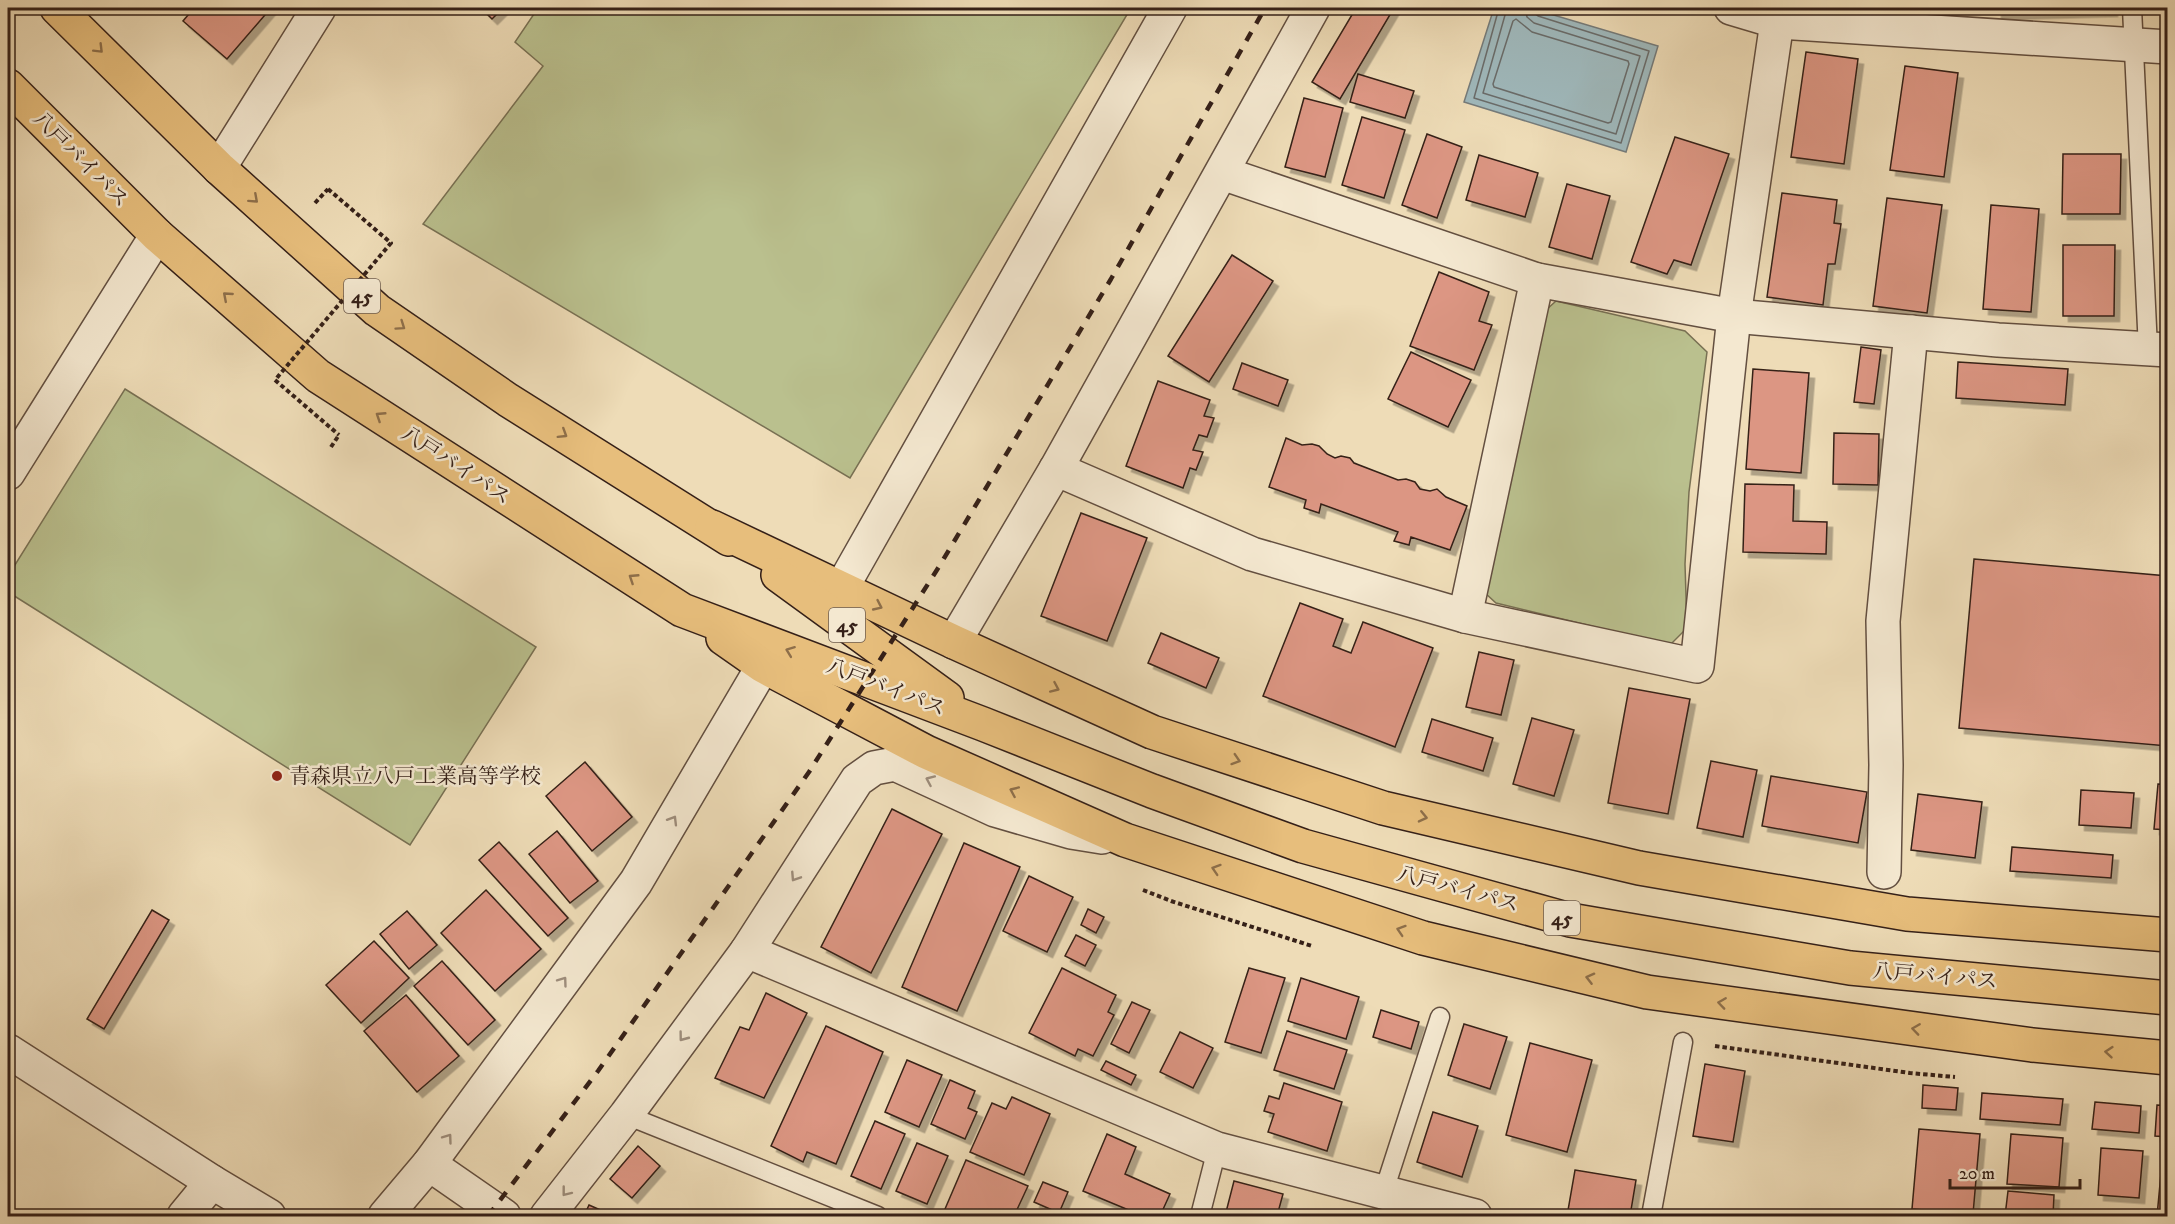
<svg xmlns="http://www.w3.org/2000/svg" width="2175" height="1224" viewBox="0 0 2175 1224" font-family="'IM FELL DW Pica','Noto Serif JP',serif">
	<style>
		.green { fill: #bac08e; stroke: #787053; stroke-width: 1.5 }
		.water { fill: #9fb8bb; stroke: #757b7a; stroke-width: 1.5 }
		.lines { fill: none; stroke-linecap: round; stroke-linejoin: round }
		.shore { stroke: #6a6c6a; stroke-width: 1.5 }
		.building { fill: #dc9683; stroke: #352018; stroke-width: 1.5; filter: url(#shadow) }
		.lane-casing { stroke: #634f40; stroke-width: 21 }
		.street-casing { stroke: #634f40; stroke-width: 36 }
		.highway-casing { stroke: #352018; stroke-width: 36 }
		.path { stroke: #352018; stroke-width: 4; stroke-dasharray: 4.5 3; stroke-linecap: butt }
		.lane { stroke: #f4e8d0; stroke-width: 18 }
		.street { stroke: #f4e8d0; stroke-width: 33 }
		.highway { stroke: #e7be7c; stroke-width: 33 }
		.rail { stroke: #352018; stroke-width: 4.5; stroke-dasharray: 10 10; stroke-linecap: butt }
		.path-bridge { stroke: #352018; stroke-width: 4; stroke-dasharray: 4.5 3; stroke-linecap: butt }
		.oneway { stroke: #8e6f4a }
		.oneway2 { stroke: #9e8e7d }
		.poi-dot { fill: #8f2418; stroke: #f4e8d0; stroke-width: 2 }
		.labels { text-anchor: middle; stroke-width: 5; stroke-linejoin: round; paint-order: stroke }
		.shield { fill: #f4e8d0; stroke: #6e5c4f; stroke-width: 1.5 }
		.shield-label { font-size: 20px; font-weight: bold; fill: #352018 }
		.street-label { font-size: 21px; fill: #352018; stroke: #f4e8d0 }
		.poi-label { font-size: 21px; fill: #352018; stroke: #f4e8d0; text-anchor: start }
	</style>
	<defs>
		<filter id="shadow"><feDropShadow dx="5.5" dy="5.5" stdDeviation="0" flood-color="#0004"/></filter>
	</defs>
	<rect width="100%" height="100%" fill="#eedcb7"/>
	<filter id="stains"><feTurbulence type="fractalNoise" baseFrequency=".00333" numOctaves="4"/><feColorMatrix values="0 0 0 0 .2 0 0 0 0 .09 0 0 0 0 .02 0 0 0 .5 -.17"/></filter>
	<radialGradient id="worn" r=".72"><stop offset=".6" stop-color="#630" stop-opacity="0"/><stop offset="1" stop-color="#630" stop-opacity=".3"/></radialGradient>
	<g class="green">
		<path d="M538 8H1131L850 478 423 224 543 66 515 42Z"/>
		<path d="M1556 301 1685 331 1707 352 1689 492 1685 564 1687 628 1670 645 1496 603 1484 592 1545 311Z"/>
		<path d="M125 389 536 647 410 845 8 592V576Z"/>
	</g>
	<path class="water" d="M1494 8H1530L1658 46 1626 152 1464 102Z"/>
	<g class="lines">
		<g class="shore">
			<path d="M1499 8 1474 98 1621 143 1649 51 1538 16 1534 13 1533 8"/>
			<path d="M1507 8 1483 93 1616 134 1640 56 1534 23 1527 17 1525 8"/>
			<path d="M1516 19 1532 32 1628 61 1629 64 1611 122 1608 123 1494 87 1493 84 1513 21Z"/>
		</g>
	</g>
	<g class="building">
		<path d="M194 8H271L227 59 183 21Z"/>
		<path d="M481 8H503L492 19Z"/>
		<path d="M1356 8H1394L1340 99 1312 82Z"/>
		<path d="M1996 8H2112V11L1996 14Z"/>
		<path d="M1806 52 1858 59 1844 164 1791 157Z"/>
		<path d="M1905 66 1958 73 1944 177 1890 170Z"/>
		<path d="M1358 74 1414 91 1405 118 1350 102Z"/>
		<path d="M1304 98 1343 108 1325 177 1285 167Z"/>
		<path d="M1362 117 1405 130 1384 198 1342 185Z"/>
		<path d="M1427 134 1462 147 1437 218 1402 205Z"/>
		<path d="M1675 137 1729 154 1691 265 1674 260 1667 274 1631 262Z"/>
		<path d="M2063 154H2121L2120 214H2062Z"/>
		<path d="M1479 155 1538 173 1525 217 1466 200Z"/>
		<path d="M2168 173V217H2165L2161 174Z"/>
		<path d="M1567 184 1610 196 1592 259 1549 247Z"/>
		<path d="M1782 193 1837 200 1834 223 1841 224 1835 264H1828L1823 305 1767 297Z"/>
		<path d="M1887 198 1942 205 1927 313 1873 306Z"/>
		<path d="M1991 205 2039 209 2031 312 1983 309Z"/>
		<path d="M2063 245H2115L2114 316H2063Z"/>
		<path d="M1232 255 1273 281 1209 382 1168 356Z"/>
		<path d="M1439 272 1489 292 1479 321 1492 325 1474 370 1410 346Z"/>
		<path d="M1861 347 1881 350 1874 404 1854 402Z"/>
		<path d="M1411 352 1471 380 1448 427 1388 399Z"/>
		<path d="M1958 362 2068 369 2065 405 1956 398Z"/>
		<path d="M1242 363 1288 380 1278 406 1233 389Z"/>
		<path d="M1753 369 1809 373 1801 473 1746 469Z"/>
		<path d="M1158 381 1210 400 1204 416 1214 418 1207 437 1199 435 1193 450 1203 452 1196 470 1190 468 1183 488 1126 466Z"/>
		<path d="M1834 433 1879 434 1878 485 1833 484Z"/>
		<path d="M1286 438 1302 445 1312 444 1319 446 1327 454 1335 458 1341 456 1350 458 1354 463 1398 480 1406 479 1415 482 1420 489 1430 491 1437 489 1446 497 1467 506 1450 550 1411 537 1409 545 1394 541 1398 532 1321 504 1319 513 1304 508 1306 500 1269 487Z"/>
		<path d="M1745 484 1794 485 1793 521 1827 522 1826 554 1743 552Z"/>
		<path d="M1081 513 1147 538 1107 641 1041 616Z"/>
		<path d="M1974 559 2168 576V746L1959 728Z"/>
		<path d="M1300 603 1343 619 1333 646 1351 653 1363 622 1433 648 1395 747 1263 696Z"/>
		<path d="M1161 633 1219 658 1206 688 1148 663Z"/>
		<path d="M1479 652 1514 660 1501 715 1466 707Z"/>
		<path d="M1629 688 1690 699 1668 814 1608 803Z"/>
		<path d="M1532 718 1574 730 1554 796 1513 784Z"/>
		<path d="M1432 719 1493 738 1483 771 1422 752Z"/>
		<path d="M1711 761 1757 770 1743 837 1697 828Z"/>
		<path d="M585 762 632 817 592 851 546 796Z"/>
		<path d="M1771 776 1867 792 1858 843 1762 826Z"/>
		<path d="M2158 784 2168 785V830L2154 829Z"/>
		<path d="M2081 790 2134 793 2131 828 2079 825Z"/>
		<path d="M1918 794 1982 802 1975 858 1911 850Z"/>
		<path d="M892 809 942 834 871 973 821 947Z"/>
		<path d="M557 831 598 881 570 903 529 854Z"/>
		<path d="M499 842 568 918 548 936 479 860Z"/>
		<path d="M964 843 1020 867 957 1011 902 987Z"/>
		<path d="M2012 847 2113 855 2111 878 2010 871Z"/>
		<path d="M1029 876 1073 897 1047 952 1003 931Z"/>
		<path d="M486 890 541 949 495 991 441 933Z"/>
		<path d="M1088 909 1104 917 1096 933 1081 925Z"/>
		<path d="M152 910 169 920 104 1029 87 1019Z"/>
		<path d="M407 911 437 945 409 969 380 934Z"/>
		<path d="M1076 935 1096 945 1085 966 1065 956Z"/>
		<path d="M374 941 409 978 361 1023 326 985Z"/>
		<path d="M442 961 495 1020 468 1045 414 986Z"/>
		<path d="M1062 968 1116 995 1108 1012 1114 1015 1093 1056 1078 1049 1075 1056 1029 1033Z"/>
		<path d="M1249 968 1285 978 1261 1053 1225 1042Z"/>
		<path d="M1301 978 1359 997 1346 1039 1288 1021Z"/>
		<path d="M766 993 807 1013 764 1098 715 1078 740 1027 749 1030Z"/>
		<path d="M406 995 459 1056 417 1092 364 1031Z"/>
		<path d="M1132 1002 1150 1010 1129 1053 1111 1044Z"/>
		<path d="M1381 1010 1419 1022 1411 1049 1373 1037Z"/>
		<path d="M1464 1024 1507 1037 1490 1089 1448 1075Z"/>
		<path d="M826 1026 883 1052 836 1164 807 1152 803 1162 771 1146Z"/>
		<path d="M1287 1031 1347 1050 1334 1089 1274 1070Z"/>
		<path d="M1180 1032 1213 1048 1193 1088 1160 1072Z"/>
		<path d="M1530 1043 1592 1060 1567 1152 1506 1135Z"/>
		<path d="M907 1060 942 1075 919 1127 885 1112Z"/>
		<path d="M1106 1061 1136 1075 1131 1085 1101 1070Z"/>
		<path d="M1705 1064 1745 1071 1733 1142 1693 1136Z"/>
		<path d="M950 1080 975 1091 968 1108 977 1112 965 1139 931 1124Z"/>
		<path d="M1284 1083 1342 1102 1327 1151 1268 1132 1274 1114 1264 1111 1269 1096 1279 1099Z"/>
		<path d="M1923 1085 1958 1088 1956 1110 1922 1108Z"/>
		<path d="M1982 1093 2063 1099 2060 1125 1980 1119Z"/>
		<path d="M1012 1097 1050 1114 1024 1175 970 1152 992 1103 1006 1109Z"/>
		<path d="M2095 1102 2141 1106 2139 1133 2092 1129Z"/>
		<path d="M2157 1105 2168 1106V1137L2155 1136Z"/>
		<path d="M1433 1112 1478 1126 1462 1177 1417 1162Z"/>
		<path d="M875 1121 905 1134 881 1189 851 1176Z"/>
		<path d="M1919 1129 1980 1134 1973 1214 1912 1209Z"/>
		<path d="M1107 1134 1136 1147 1125 1174 1170 1194 1160 1216H1143L1083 1191Z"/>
		<path d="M2011 1134 2063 1138 2059 1187 2007 1184Z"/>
		<path d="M917 1143 948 1156 927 1204 896 1191Z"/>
		<path d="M638 1146 660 1166 632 1198 610 1179Z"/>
		<path d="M2101 1148 2143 1151 2139 1198 2098 1195Z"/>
		<path d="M2163 1152H2168V1216H2157Z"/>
		<path d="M966 1160 1028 1186 1014 1216H942Z"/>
		<path d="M1575 1170 1636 1180 1630 1216H1567Z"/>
		<path d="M1234 1181 1283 1194 1277 1216H1225Z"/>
		<path d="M1043 1182 1068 1192 1059 1213 1034 1202Z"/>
		<path d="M2008 1191 2054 1195 2053 1216H2005Z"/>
		<path d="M589 1205 614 1216H584Z"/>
	</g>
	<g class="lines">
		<g class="lane-casing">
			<g id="lane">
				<path d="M2132 8 2148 349"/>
				<path d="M626 1115 878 1216"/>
				<path d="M1383 1194 1440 1017"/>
				<path d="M1200 1216 1217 1149"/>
				<path d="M1651 1216 1683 1042"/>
			</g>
		</g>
		<g class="street-casing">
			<g id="street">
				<path d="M1731 8 1778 22 2168 47"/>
				<path d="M219 168 319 8"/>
				<path d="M1222 173 1537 280 1734 316 1998 340 2168 350"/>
				<path d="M1056 469 1252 554 1465 616 1697 666 1734 316 1779 8"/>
				<path d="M8 473 157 235"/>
				<path d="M841 589 1170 8"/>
				<path d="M1465 616 1537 280"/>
				<path d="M954 642 1056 469 1313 8"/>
				<path d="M1884 872 1886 765 1883 621 1911 332"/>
				<path d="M747 951 1217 1149 1475 1216"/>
				<path d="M8 1051 212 1182 269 1216"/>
				<path d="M429 1164 504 1216"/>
				<path d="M184 1216 212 1182"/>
				<path d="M385 1216 429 1164 636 882 763 666"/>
				<path d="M547 1216 626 1115 747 951 857 780 874 768 895 764 995 810 1071 832 1102 837"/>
			</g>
		</g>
		<g class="highway-casing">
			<g id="highway">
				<path d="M57 8 219 168 377 310 508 400 729 539"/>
				<path d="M8 86 157 235 318 376 682 610 983 724 1152 791 1303 846 1570 920 1850 968 2168 998"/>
				<path d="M712 527 954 642 1152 732 1383 808 1639 868 1907 914 2168 935"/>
				<path d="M778 575 947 698"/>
				<path d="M723 638 763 666 926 752 1125 840 1423 938 1647 992 2032 1045 2168 1058"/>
			</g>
		</g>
		<g class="path">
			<path d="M315 203 328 189"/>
			<path d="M331 447 339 435"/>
			<path d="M1143 890 1171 901 1312 946"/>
			<path d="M1715 1046 1910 1073 1955 1077"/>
		</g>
		<use href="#lane" class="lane"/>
		<use href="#street" class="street"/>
		<use href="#highway" class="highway"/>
		<path class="rail" d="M488 1216 598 1071 809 772 940 565 1111 279 1265 8"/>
		<path class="path-bridge" d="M328 189 391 243 275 380 339 435"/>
	</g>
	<defs><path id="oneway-chevron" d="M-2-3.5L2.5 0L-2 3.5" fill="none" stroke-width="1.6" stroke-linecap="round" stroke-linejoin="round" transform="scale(1.5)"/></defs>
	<g class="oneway">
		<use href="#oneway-chevron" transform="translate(99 49) rotate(45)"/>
		<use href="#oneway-chevron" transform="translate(254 199) rotate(42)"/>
		<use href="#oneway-chevron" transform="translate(227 296) rotate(-139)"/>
		<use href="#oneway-chevron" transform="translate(401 326) rotate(35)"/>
		<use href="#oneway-chevron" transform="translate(380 416) rotate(-147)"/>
		<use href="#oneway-chevron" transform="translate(563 434) rotate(32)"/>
		<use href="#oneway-chevron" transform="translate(633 578) rotate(-147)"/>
		<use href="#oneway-chevron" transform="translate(878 606) rotate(25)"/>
		<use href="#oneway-chevron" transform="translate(790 651) rotate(-159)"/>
		<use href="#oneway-chevron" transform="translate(1055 688) rotate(24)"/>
		<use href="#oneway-chevron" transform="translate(1236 760) rotate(18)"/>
		<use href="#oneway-chevron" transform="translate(1014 791) rotate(-156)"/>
		<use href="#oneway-chevron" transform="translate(1423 817) rotate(13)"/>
		<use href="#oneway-chevron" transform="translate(1216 869) rotate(-162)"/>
		<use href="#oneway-chevron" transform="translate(1401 930) rotate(-162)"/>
		<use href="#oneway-chevron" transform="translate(1590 978) rotate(-166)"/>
		<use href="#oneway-chevron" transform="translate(1722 1003) rotate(-172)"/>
		<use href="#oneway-chevron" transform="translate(1916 1029) rotate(-172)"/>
		<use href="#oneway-chevron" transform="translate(2109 1052) rotate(-175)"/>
	</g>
	<g class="oneway2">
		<use href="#oneway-chevron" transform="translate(930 780) rotate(-156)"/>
		<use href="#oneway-chevron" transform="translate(673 820) rotate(-59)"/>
		<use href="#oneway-chevron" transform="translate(795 877) rotate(123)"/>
		<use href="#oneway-chevron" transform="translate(563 981) rotate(-54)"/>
		<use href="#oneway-chevron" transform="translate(683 1037) rotate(127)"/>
		<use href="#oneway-chevron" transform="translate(448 1138) rotate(-54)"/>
		<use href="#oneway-chevron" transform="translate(566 1192) rotate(128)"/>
	</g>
	<circle class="poi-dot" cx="277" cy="776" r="6"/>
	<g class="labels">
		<g class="shield">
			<rect x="344" y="279" width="36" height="34" rx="4.5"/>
			<rect x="829" y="608" width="36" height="34" rx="4.5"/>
			<rect x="1544" y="901" width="36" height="34" rx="4.5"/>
		</g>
		<g class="shield-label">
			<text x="362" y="303">45</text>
			<text x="847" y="632">45</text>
			<text x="1562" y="925">45</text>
		</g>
		<g class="street-label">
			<text transform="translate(81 159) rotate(45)" y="7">八戸バイパス</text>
			<text transform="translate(456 465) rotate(33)" y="7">八戸バイパス</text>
			<text transform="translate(886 687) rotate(21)" y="7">八戸バイパス</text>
			<text transform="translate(1458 889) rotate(15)" y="7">八戸バイパス</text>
			<text transform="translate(1935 976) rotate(5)" y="7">八戸バイパス</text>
		</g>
		<g class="poi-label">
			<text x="289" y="783">青森県立八戸工業高等学校</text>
		</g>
	</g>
	<rect width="2175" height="1224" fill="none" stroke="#eedcb7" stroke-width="30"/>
	<rect x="9" y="9" width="2157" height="1206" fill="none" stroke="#352018" stroke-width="3"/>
	<rect x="15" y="15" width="2145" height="1194" fill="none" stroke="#352018" stroke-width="1.5"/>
	<path d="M1950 1179v9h130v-9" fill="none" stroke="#352018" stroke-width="3"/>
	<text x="1959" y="1179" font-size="18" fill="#352018" stroke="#f4e8d0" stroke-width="4.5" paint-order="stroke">20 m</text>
	<rect width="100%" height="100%" filter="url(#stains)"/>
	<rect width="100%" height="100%" fill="url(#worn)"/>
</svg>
